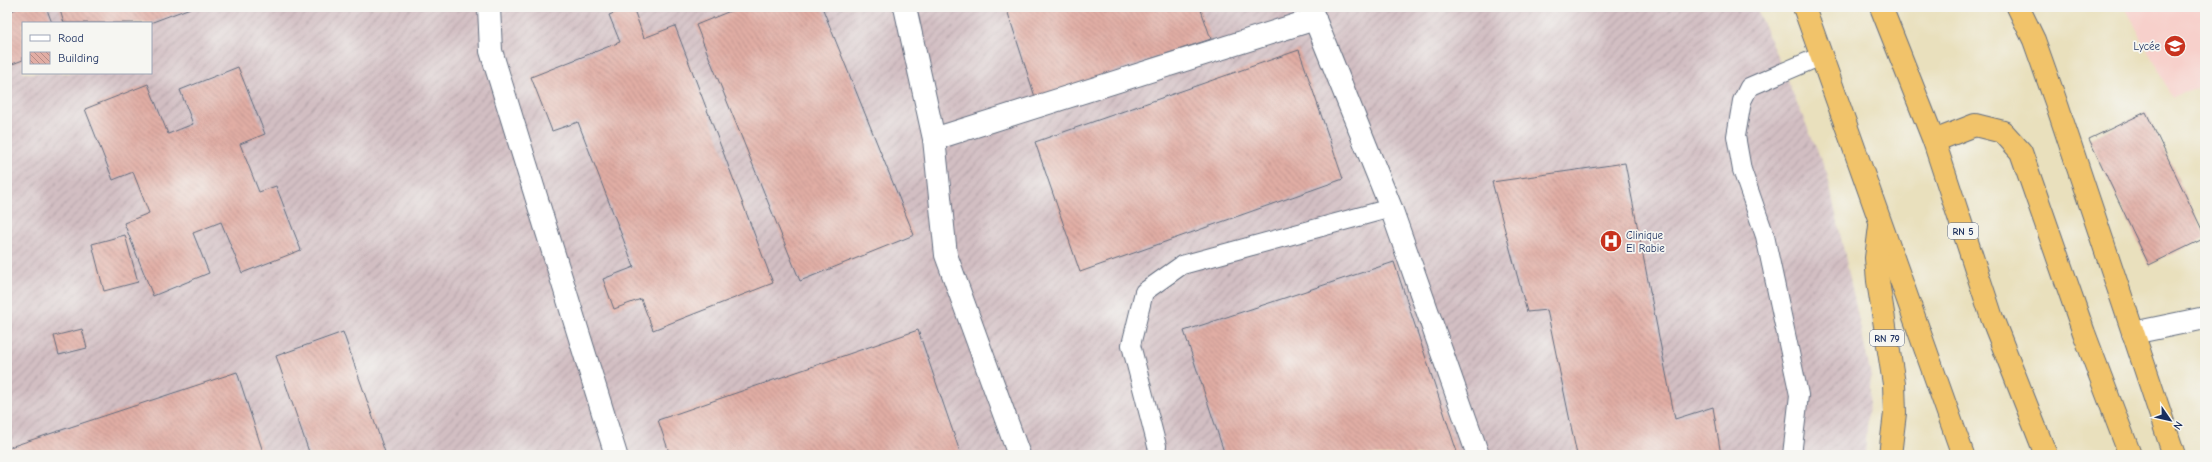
<svg xmlns="http://www.w3.org/2000/svg" width="2212" height="462" viewBox="0 0 2212 462" font-family="'Comic Neue',sans-serif">
	<style>
		.built { fill: #f7d0cb }
		.industrial { fill: url(#industrial-furrows); fill-rule: evenodd }
		.building { fill: url(#building-back-hatch) }
		.lines { fill: none; stroke-linecap: round; stroke-linejoin: round }
		.service-casing { stroke: #636d7f; stroke-width: 20 }
		.minor-casing { stroke: #636d7f; stroke-width: 24 }
		.trunk-casing { stroke: #636d7f; stroke-width: 24 }
		.service { stroke: #fff; stroke-width: 18 }
		.minor { stroke: #fff; stroke-width: 22 }
		.trunk { stroke: #f1c36a; stroke-width: 22 }
		.labels { text-anchor: middle; stroke-width: 3.5; stroke-linejoin: round; paint-order: stroke }
		.shield { fill: #f6f6f2; stroke: #5d6b8a; stroke-width: 1 }
		.shield-label { font-size: 10px; font-weight: bold; fill: #1b2f5e }
		.poi-label { font-size: 11px; fill: #1b2f5e; stroke: #f6f6f2; text-anchor: end }
	</style>
	<defs>
		<pattern id="industrial-furrows" width="10" height="10" patternUnits="userSpaceOnUse"><rect width="10" height="10" fill="#d2bec2"/><path d="M-1 1l2-2M0 10L10 0M9 11l2-2" fill="none" stroke="#aa9ba1"/></pattern>
		<pattern id="building-back-hatch" width="6" height="6" patternUnits="userSpaceOnUse"><rect width="6" height="6" fill="#e1ada4"/><path d="M-1 5l2 2M0 0l6 6M5-1l2 2" fill="none" stroke="#b68d89"/></pattern>
	</defs>
	<rect width="100%" height="100%" fill="#f6f6f2"/>
	<filter id="ink" filterUnits="userSpaceOnUse"><feTurbulence type="fractalNoise" baseFrequency=".025" numOctaves="2"/><feDisplacementMap in="SourceGraphic" scale="8" xChannelSelector="R" yChannelSelector="G"/><feConvolveMatrix kernelMatrix="1 2 1 2 8 2 1 2 1" color-interpolation-filters="sRGB"/></filter>
	<filter id="wash" filterUnits="userSpaceOnUse"><feTurbulence type="fractalNoise" baseFrequency=".012" numOctaves="4" result="noise"/><feDisplacementMap in="SourceGraphic" scale="16" xChannelSelector="R" yChannelSelector="G"/><feGaussianBlur stdDeviation="0.9" result="paint"/><feColorMatrix in="noise" values="0 0 0 0 0 0 0 0 0 0 0 0 0 0 0 0 0 1.4 0 .05"/><feComposite in="paint" operator="in"/></filter>
	<g filter="url(#wash)">
		<rect width="100%" height="100%" fill="#e9e0bd"/>
		<path class="built" d="M2125 7H2205V86L2172 97Z"/>
		<path class="industrial" d="M7 7H1756L1827 173 1871 376 1865 455H7ZM23 23H151V73H23Z"/>
		<g id="blocks">
			<g class="building">
				<path d="M20 7H46L52 23H23V60L7 66V13Z"/>
				<path d="M59 7H193L150 23H64Z"/>
				<path d="M629 7H633L644 38 675 26 773 283 653 330 641 299 614 309 603 279 634 267 578 122 552 131 531 77 620 42 609 15Z"/>
				<path d="M740 7H822L914 235 800 281 696 25Z"/>
				<path d="M1006 7H1200L1211 39 1035 97Z"/>
				<path d="M1299 50 1343 179 1080 272 1035 142Z"/>
				<path d="M238 67 265 134 240 144 259 192 276 186 301 250 242 273 221 222 193 233 209 273 153 296 124 223 149 213 133 172 113 180 85 109 148 84 168 134 193 124 180 90Z"/>
				<path d="M2146 112 2205 236V238L2149 265 2089 139Z"/>
				<path d="M1625 163 1675 419 1713 407 1721 455H1577L1547 310 1527 312 1492 182Z"/>
				<path d="M125 235 138 282 104 291 92 244Z"/>
				<path d="M1394 262 1458 455H1225L1184 331Z"/>
				<path d="M82 329 87 348 59 355 54 336Z"/>
				<path d="M918 330 961 455H670L658 420Z"/>
				<path d="M343 332 386 455H310L276 356Z"/>
				<path d="M237 372 264 455H7V448Z"/>
			</g>
		</g>
	</g>
	<g filter="url(#ink)">
		<use href="#blocks" fill-opacity="0" stroke="#636d7f" stroke-width="1"/>
		<g class="lines">
			<g class="service-casing">
				<g id="service">
					<path d="M1157 446 1131 345 1144 292 1182 265 1391 208"/>
					<path d="M1792 455 1799 395 1765 236 1742 170 1736 136 1742 101 1749 87 1821 56"/>
				</g>
			</g>
			<g class="minor-casing">
				<g id="minor">
					<path d="M489 7 491 51 616 455"/>
					<path d="M905 7 934 139 946 255 1019 455"/>
					<path d="M1310 7 1391 208 1478 455"/>
					<path d="M934 139 1315 19"/>
					<path d="M2133 333 2205 318"/>
				</g>
			</g>
			<g class="trunk-casing">
				<g id="trunk">
					<path d="M1804 7 1963 455"/>
					<path d="M1881 7 1934 141 1992 318 2046 455"/>
					<path d="M2018 7 2034 40 2057 105 2174 455"/>
					<path d="M1934 141 1975 125 2003 132 2021 152 2084 333 2130 455"/>
					<path d="M1880 226 1876 258 1878 281 1894 384 1895 413 1890 455"/>
				</g>
			</g>
			<use href="#service" class="service"/>
			<use href="#minor" class="minor"/>
			<use href="#trunk" class="trunk"/>
		</g>
	</g>
	<defs>
		<g id="school-disc" transform="scale(1.15)"><circle r="9.5" fill="#c8321e" stroke="#f6f6f2"/><path d="M0-5L7-2L0 1L-7-2ZM-4 1L0 2.5L4 1V4Q0 6-4 4Z" fill="#fff"/></g>
		<g id="hospital-disc" transform="scale(1.15)"><circle r="9.5" fill="#c8321e" stroke="#f6f6f2"/><path d="M-5-5h3v3.5h4V-5h3V5h-3V1.5h-4V5h-3Z" fill="#fff"/></g>
	</defs>
	<g fill-rule="evenodd">
		<use href="#school-disc" x="2175" y="46"/>
		<use href="#hospital-disc" x="1611" y="241"/>
	</g>
	<g class="labels">
		<g class="shield">
			<rect x="1948" y="223" width="30" height="16" rx="3"/>
			<rect x="1870" y="330" width="34" height="16" rx="3"/>
		</g>
		<g class="shield-label">
			<text x="1963" y="235">RN 5</text>
			<text x="1887" y="342">RN 79</text>
		</g>
		<g class="poi-label">
			<text x="2160" y="50">Lycée</text>
			<text x="1626" y="239" text-anchor="start">Clinique<tspan x="1626" dy="13">El Rabie</tspan></text>
		</g>
	</g>
	<rect width="2212" height="462" fill="none" stroke="#f6f6f2" stroke-width="24"/>
	<rect x="22" y="22" width="130" height="52" fill="#f6f6f2" stroke="#9ea6b7"/>
	<rect x="30" y="35" width="20" height="6" fill="#ffffff" stroke="#9ea6b7"/>
	<text x="58" y="42" font-size="12" fill="#1b2f5e">Road</text>
	<rect x="30" y="52" width="20" height="12" fill="url(#building-back-hatch)" stroke="#9ea6b7"/>
	<text x="58" y="62" font-size="12" fill="#1b2f5e">Building</text>
	<g transform="translate(2170 420) rotate(124)" stroke="#f6f6f2" stroke-width="3" paint-order="stroke">
	<path d="M0-3L7 15L0 10L-7 15Z" fill="#1b2f5e"/>
	<text y="-6" font-size="11" font-weight="bold" text-anchor="middle" fill="#1b2f5e">N</text>
	</g>
</svg>
